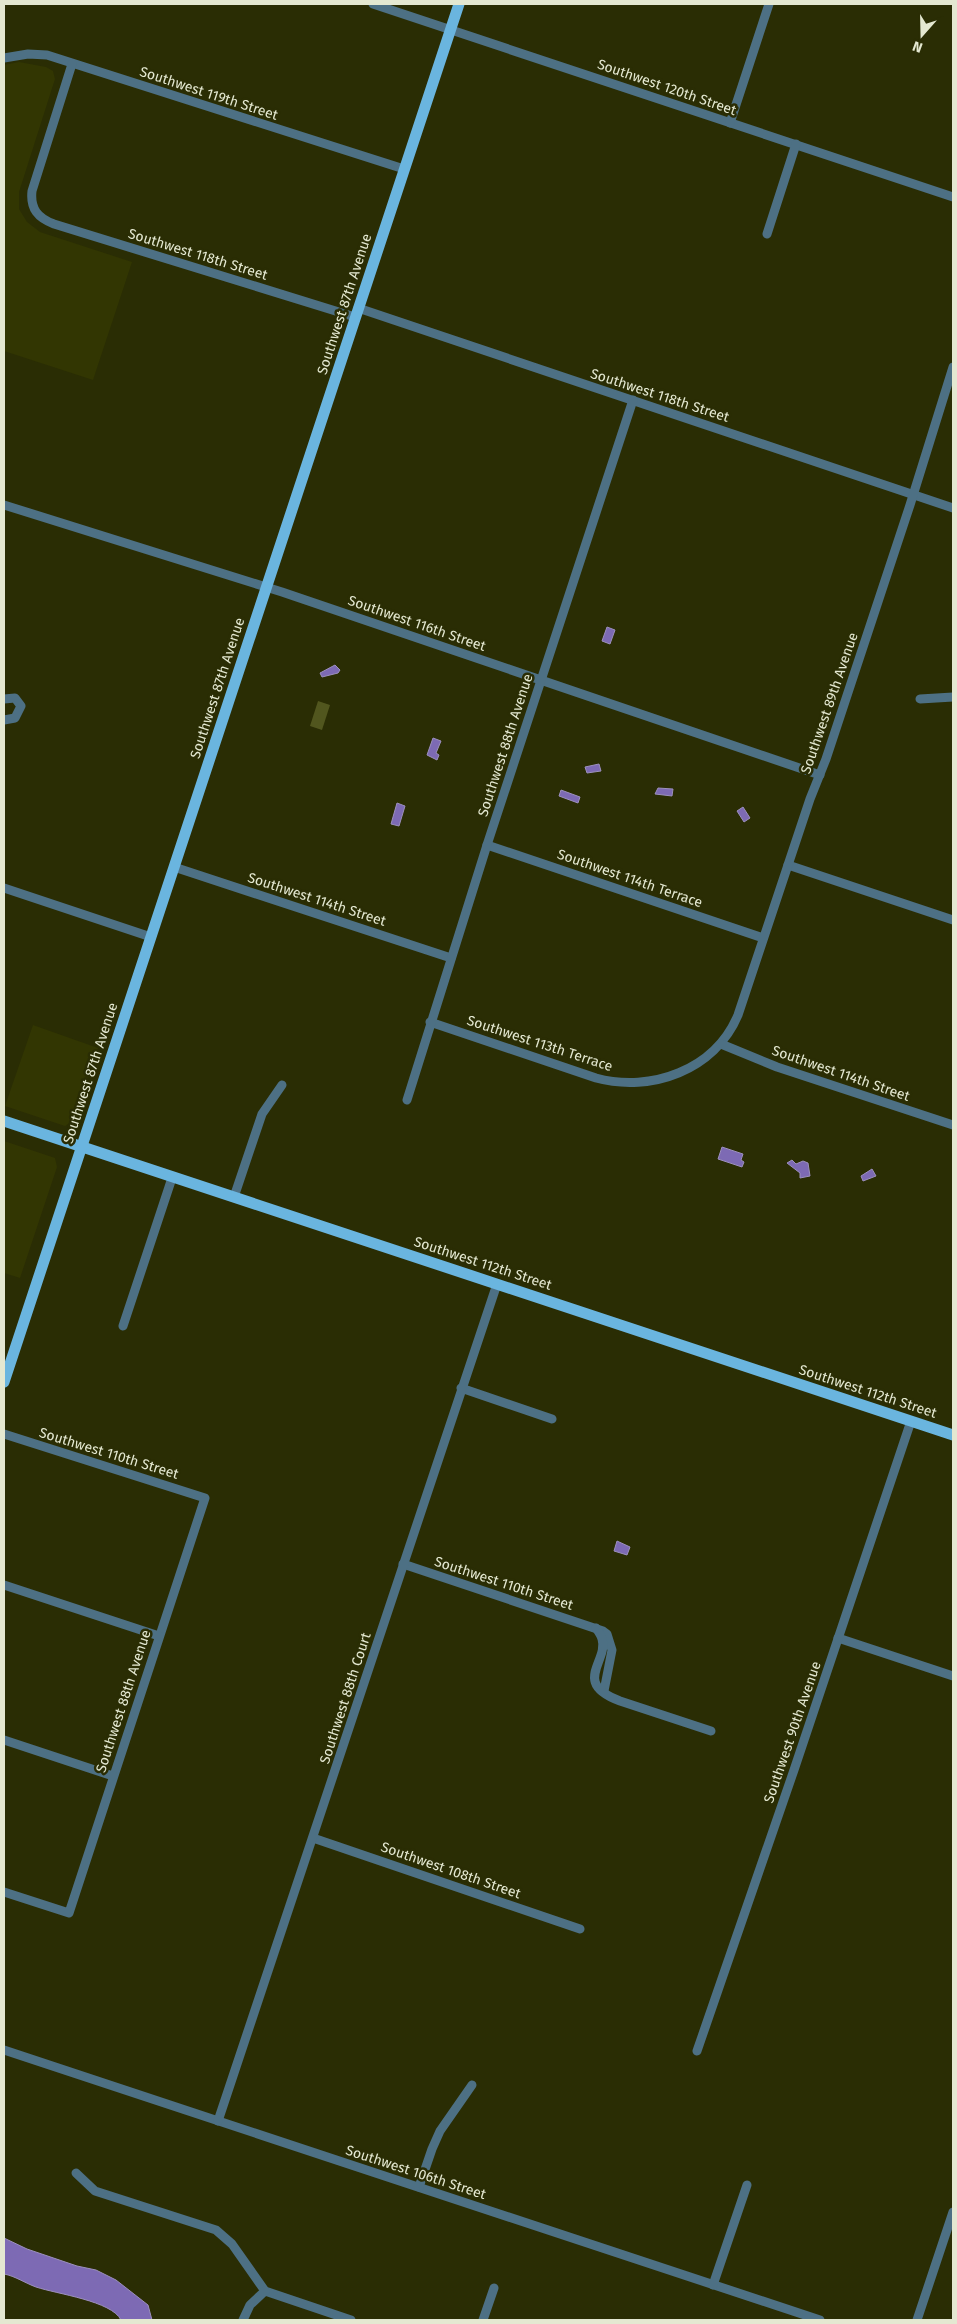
<svg xmlns="http://www.w3.org/2000/svg" width="957" height="2324" viewBox="0 0 957 2324" font-family="'Fira Sans',sans-serif">
	<style>
		.built { fill: #323602 }
		.green { fill: #51561e }
		.water { fill: #7d6ab4; stroke: #9c90bd }
		.lines { fill: none; stroke-linecap: round; stroke-linejoin: round }
		.minor { stroke: #4d7084; stroke-width: 9 }
		.major { stroke: #6ab5df; stroke-width: 11 }
		.labels { text-anchor: middle; stroke-width: 5; stroke-linejoin: round; paint-order: stroke }
		.street-label { font-size: 14px; fill: #e4e8d1; stroke: #2a2d04 }
	</style>
	<rect width="100%" height="100%" fill="#2a2d04"/>
	<g class="built">
		<path d="M19 62 46 67 53 71 55 79 19 192V209L27 222 40 232 132 262 93 380 4 351V65Z"/>
		<path d="M33 1025 98 1048 73 1121 65 1126 5 1106Z"/>
		<path d="M4 1141 55 1158 57 1167 20 1278 4 1273Z"/>
	</g>
	<path class="green" d="M318 701 330 705 322 730 310 726Z"/>
	<g class="water">
		<path d="M607 627 615 630 610 644 602 641Z"/>
		<path d="M335 665 340 670 338 673 322 677 320 673Z"/>
		<path d="M433 738 441 741 436 753 439 755 437 760 427 755Z"/>
		<path d="M599 764 601 771 587 773 585 767Z"/>
		<path d="M658 788 673 789 672 796 655 794Z"/>
		<path d="M561 790 580 797 578 803 559 796Z"/>
		<path d="M397 803 405 806 399 826 391 824Z"/>
		<path d="M743 807 750 818 744 822 737 811Z"/>
		<path d="M722 1147 743 1154 741 1160 744 1162 742 1167 718 1159Z"/>
		<path d="M792 1160 796 1164 803 1161 808 1163 810 1176 800 1178V1173L787 1163Z"/>
		<path d="M872 1169 876 1176 863 1181 861 1176Z"/>
		<path d="M617 1541 630 1547 627 1555 614 1551Z"/>
		<path d="M4 2238 27 2249 77 2266 96 2270 116 2280 148 2305 152 2320H121C112 2301 57 2294 36 2287 25 2283 15 2276 4 2274Z"/>
	</g>
	<g class="lines">
		<g class="minor">
			<path d="M373 4 953 197"/>
			<path d="M4 58 28 54 47 55 404 169"/>
			<path d="M72 64 32 191C30 209 38 218 54 224L355 317"/>
			<path d="M730 123 769 4"/>
			<path d="M767 234 796 144"/>
			<path d="M358 308 953 508"/>
			<path d="M4 505 282 592 820 775"/>
			<path d="M4 699 15 698 21 706 15 718 4 720"/>
			<path d="M920 699 953 697"/>
			<path d="M487 845 763 938"/>
			<path d="M788 865 953 920"/>
			<path d="M174 867 451 958"/>
			<path d="M4 888 151 937"/>
			<path d="M430 1022 596 1078C651 1093 715 1070 738 1015L810 799 826 759 910 505 953 367"/>
			<path d="M721 1044 777 1067 953 1125"/>
			<path d="M407 1100 487 845 633 400"/>
			<path d="M234 1197 262 1114 282 1085"/>
			<path d="M123 1326 172 1178"/>
			<path d="M461 1388 552 1419"/>
			<path d="M4 1434 205 1498 69 1913 4 1892"/>
			<path d="M403 1564 603 1631 607 1634 612 1650 604 1691"/>
			<path d="M4 1585 159 1636"/>
			<path d="M596 1628C598 1631 601 1635 602 1639 609 1661 571 1683 620 1701L711 1731"/>
			<path d="M838 1638 953 1676"/>
			<path d="M4 1740 113 1776"/>
			<path d="M313 1838 580 1929"/>
			<path d="M4 2050 820 2320"/>
			<path d="M697 2051 794 1770 911 1421"/>
			<path d="M218 2121 497 1284"/>
			<path d="M76 2173 95 2191 216 2230 232 2244 265 2291 351 2320"/>
			<path d="M419 2187 432 2149 440 2131 472 2085"/>
			<path d="M713 2285 747 2185"/>
			<path d="M243 2320 250 2305 265 2291"/>
			<path d="M483 2320 494 2288"/>
			<path d="M917 2320 953 2212"/>
		</g>
		<g class="major">
			<path d="M4 1121 953 1435"/>
			<path d="M4 1382 459 4"/>
		</g>
	</g>
	<g class="labels">
		<g class="street-label">
			<text transform="translate(667 87) rotate(19)" y="5">Southwest 120th Street</text>
			<text transform="translate(209 93) rotate(18)" y="5">Southwest 119th Street</text>
			<text transform="translate(198 254) rotate(17)" y="5">Southwest 118th Street</text>
			<text transform="translate(344 304) rotate(-72)" y="5">Southwest 87th Avenue</text>
			<text transform="translate(660 395) rotate(18)" y="5">Southwest 118th Street</text>
			<text transform="translate(417 623) rotate(19)" y="5">Southwest 116th Street</text>
			<text transform="translate(217 688) rotate(-72)" y="5">Southwest 87th Avenue</text>
			<text transform="translate(829 703) rotate(-71)" y="5">Southwest 89th Avenue</text>
			<text transform="translate(505 745) rotate(-72)" y="5">Southwest 88th Avenue</text>
			<text transform="translate(630 878) rotate(19)" y="5">Southwest 114th Terrace</text>
			<text transform="translate(317 899) rotate(18)" y="5">Southwest 114th Street</text>
			<text transform="translate(540 1043) rotate(18)" y="5">Southwest 113th Terrace</text>
			<text transform="translate(90 1073) rotate(-72)" y="5">Southwest 87th Avenue</text>
			<text transform="translate(841 1073) rotate(19)" y="5">Southwest 114th Street</text>
			<text transform="translate(483 1263) rotate(18)" y="5">Southwest 112th Street</text>
			<text transform="translate(868 1391) rotate(18)" y="5">Southwest 112th Street</text>
			<text transform="translate(109 1453) rotate(17)" y="5">Southwest 110th Street</text>
			<text transform="translate(504 1583) rotate(18)" y="5">Southwest 110th Street</text>
			<text transform="translate(345 1698) rotate(-72)" y="5">Southwest 88th Court</text>
			<text transform="translate(123 1701) rotate(-72)" y="5">Southwest 88th Avenue</text>
			<text transform="translate(792 1732) rotate(-71)" y="5">Southwest 90th Avenue</text>
			<text transform="translate(451 1870) rotate(19)" y="5">Southwest 108th Street</text>
			<text transform="translate(416 2172) rotate(18)" y="5">Southwest 106th Street</text>
		</g>
	</g>
	<rect width="957" height="2324" fill="none" stroke="#e4e8d1" stroke-width="10"/>
	<g transform="translate(922 35) rotate(200)" stroke="#2a2d04" stroke-width="4" paint-order="stroke">
	<path d="M0-4L9 19L0 12L-9 19Z" fill="#e4e8d1"/>
	<text y="-8" font-size="14" font-weight="bold" text-anchor="middle" fill="#e4e8d1">N</text>
	</g>
</svg>
